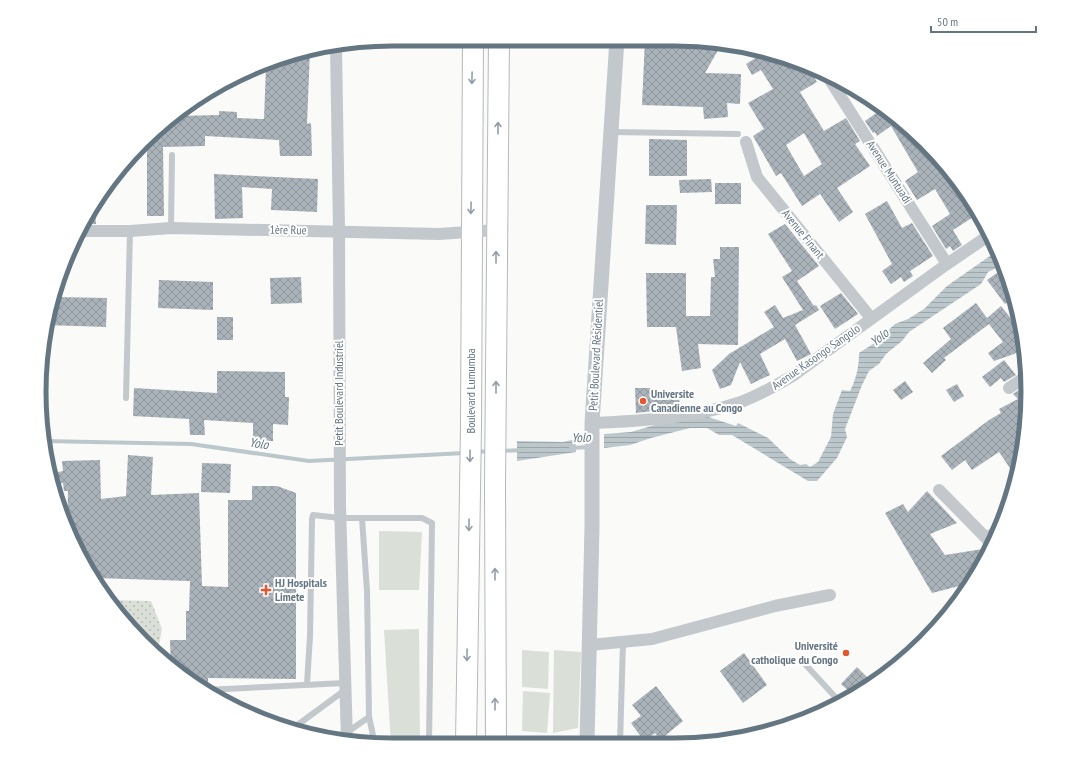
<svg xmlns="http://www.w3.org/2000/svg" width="1067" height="784" viewBox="0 0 1067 784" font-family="'PT Sans Narrow',sans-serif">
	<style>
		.green { fill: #dadfd7 }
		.park { fill: url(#park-dots) }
		.water { fill: url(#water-rules) }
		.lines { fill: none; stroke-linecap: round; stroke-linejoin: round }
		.stream { stroke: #bbc7cb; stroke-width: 4 }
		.building { fill: url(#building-cross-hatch); fill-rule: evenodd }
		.trunk-casing { stroke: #b4b9bd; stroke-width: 22 }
		.service { stroke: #c3c8cc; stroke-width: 6 }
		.minor { stroke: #c3c8cc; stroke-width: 12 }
		.tertiary { stroke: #c3c8cc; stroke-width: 15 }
		.trunk { stroke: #fff; stroke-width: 20 }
		.oneway { stroke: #939fa8 }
		.poi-dot { fill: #e4572e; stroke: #fff; stroke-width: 1.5 }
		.labels { text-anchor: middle; stroke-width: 4; stroke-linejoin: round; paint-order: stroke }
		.street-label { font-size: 12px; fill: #657683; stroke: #fff }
		.poi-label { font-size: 12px; font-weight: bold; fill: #657683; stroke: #fff; text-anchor: start }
		.water-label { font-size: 13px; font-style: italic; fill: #60757c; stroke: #fff }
		.rim { fill: none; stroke: #657683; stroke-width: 5 }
	</style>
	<defs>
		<pattern id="park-dots" width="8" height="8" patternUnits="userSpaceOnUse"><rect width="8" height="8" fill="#dadfd7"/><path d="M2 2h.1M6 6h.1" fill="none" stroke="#b4b9b4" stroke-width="1.8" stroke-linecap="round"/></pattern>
		<pattern id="water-rules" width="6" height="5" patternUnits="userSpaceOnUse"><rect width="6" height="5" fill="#bbc7cb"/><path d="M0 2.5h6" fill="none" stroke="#9ca6aa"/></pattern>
		<pattern id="building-cross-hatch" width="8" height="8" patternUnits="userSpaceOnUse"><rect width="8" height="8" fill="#aab3b9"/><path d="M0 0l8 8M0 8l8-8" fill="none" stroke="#8e969c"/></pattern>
	</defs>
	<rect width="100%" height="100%" fill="#fafaf8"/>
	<g class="green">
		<path d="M379 531 422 532 419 590H379Z"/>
		<path d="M419 629 420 744H391L384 630Z"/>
		<path d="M522 650 549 652 548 689 522 687Z"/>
		<path d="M554 650 581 652 578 728 553 733Z"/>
		<path d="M523 691 550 693 547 733 522 731Z"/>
		<path d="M521 738 548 741V743H521Z"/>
	</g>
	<path class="park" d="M108 600 151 601 162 629 157 655 143 638 112 607Z"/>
	<g class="water">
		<path d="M997 251 1003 265 988 272 981 284 909 332 902 341 886 354 879 364 869 371 862 385 845 429 847 437 837 458 817 481H808L732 435H719L707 428H690L651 438 630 445 604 448V434L631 432 665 422 699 414 736 426 738 423 768 438 790 459 800 465 806 464 810 467 818 462 831 437 833 414 842 390 850 391C856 379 859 367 859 353L873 344 895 324 908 319 924 309 947 286Z"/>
		<path d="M576 439V452L517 461V441L563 442Z"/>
	</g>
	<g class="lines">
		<g class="stream">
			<path d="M43 441 191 444 309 461 465 453"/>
			<path d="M571 448 589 447"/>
			<path d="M501 451 523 450"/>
			<path d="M475 452 491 451"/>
		</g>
	</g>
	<g class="building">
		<path d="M645 39H675L721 45 705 73 741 74 740 104 727 103 728 117 704 119 703 107 642 105Z"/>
		<path d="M310 50 307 124 311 123 312 156H280L279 140 205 136V146L163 147 164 216H147V142L176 116 219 115V111L237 112V118L264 119 266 67 300 51Z"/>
		<path d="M767 51 810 71 817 82 800 92 824 131 846 118 860 141 855 144 870 166 837 188 853 212 839 222 820 194 802 206 781 173 776 176 753 136 764 129 748 103 773 89 761 70 752 75 746 64ZM804 133 822 164 804 176 786 145Z"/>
		<path d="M882 109 955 177 978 214 953 230 962 245 953 251 950 246 946 249 932 226 950 214 935 189 917 200 905 181 918 172 891 126 877 136 875 132 873 133 865 121Z"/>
		<path d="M649 139 687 140V176H649Z"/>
		<path d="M214 174 318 179 317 212 271 210 272 189 242 187 243 218 215 219Z"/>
		<path d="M711 179 712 192 680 193 679 180Z"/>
		<rect x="715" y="183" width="26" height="21"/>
		<path d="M887 201 902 228 912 223 933 256 910 271 913 276 904 282 901 277 891 284 882 271 892 264 865 214Z"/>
		<path d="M646 205H677L676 245 645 244Z"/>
		<path d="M95 206 96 224H84L86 221Z"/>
		<path d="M785 224 819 266 797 281 814 306 816 305 819 310 795 325 811 354 797 361 785 339 760 354 770 375 751 384 740 362 731 385 720 389 712 370 729 354 774 327 764 312 775 305 783 318 803 310 782 277 792 271 768 234Z"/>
		<path d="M720 247H739L738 345 698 344 701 368 682 371 676 327H647L646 273H686V316H710L711 277H715L713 259H720Z"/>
		<path d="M1004 268 1015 297 1005 304 987 280Z"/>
		<path d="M301 277 302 303 271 304 270 278Z"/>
		<path d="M159 280 213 282V310L158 308Z"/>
		<path d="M841 293 858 314 835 329 820 306Z"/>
		<path d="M55 297 107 298 106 327 46 325Z"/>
		<path d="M976 303 987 318 1001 306 1021 331 1024 348 1014 354 994 361 988 353 1003 342 989 324 944 358 946 360 932 373 923 363 951 339 943 328Z"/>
		<rect x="217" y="317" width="16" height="23"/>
		<path d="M1004 360 1016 375 1004 382 1001 378 990 387 982 377Z"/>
		<path d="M217 371 285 372V397H289L288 425 273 424V441H253V423L204 420 205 435H190L189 419 133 416 134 388 217 393Z"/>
		<path d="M905 381 913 392 901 400 893 390Z"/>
		<path d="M957 384 964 396 954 402 946 390Z"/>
		<path d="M1027 385 1025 438 1016 477 999 452 972 470 965 460 952 470 941 456 989 420 1001 413 999 409 1018 399 1013 394Z"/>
		<path d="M635 388H651V397L679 396 680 408 636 413Z"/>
		<path d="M128 455 153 457 151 495 199 493 202 586 228 587V500H252V486H277L296 493V679L208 678V684L197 685 171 666 170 640H186V611H189L190 581 95 578 67 529 68 491H64L63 483 55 484 54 473 63 471 62 461 100 460 101 499 126 496Z"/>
		<path d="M202 463 231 464 230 493 201 492Z"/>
		<path d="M927 491 957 523 930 534 945 555 983 549 987 554 981 568 971 583 932 593 885 513 903 504 908 512Z"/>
		<path d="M744 653 767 685 743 703 720 671Z"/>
		<path d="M857 667 872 682 852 694 841 684Z"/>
		<path d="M656 686 683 721 660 740 655 733 644 741 631 723 641 716 632 705Z"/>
	</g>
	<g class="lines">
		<g class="trunk-casing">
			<g id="trunk">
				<path d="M496 743 495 485 499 39"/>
				<path d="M466 744 471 426 473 39"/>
			</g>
		</g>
		<g class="service">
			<path d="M612 132 738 134"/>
			<path d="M171 228 172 155"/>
			<path d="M126 398 130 231"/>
			<path d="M362 518 367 591 369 717 375 744"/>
			<path d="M804 663 839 701"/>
			<path d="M307 684 310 636 312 519 313 515 340 518H422L432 523 429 744"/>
			<path d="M205 690 345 683"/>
			<path d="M292 729 345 690"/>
			<path d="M339 738 369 717"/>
			<path d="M620 743 623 642"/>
		</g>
		<g class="minor">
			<path d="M336 46 339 231 340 506 347 740"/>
			<path d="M830 80 947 264"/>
			<path d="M746 142 757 177 871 318"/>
			<path d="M79 231H130L171 228 439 234 497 230"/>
			<path d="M1009 388 1027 376"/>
			<path d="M592 423C642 421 694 418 741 402 760 395 777 385 794 375L947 264 991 234"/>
			<path d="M939 490 992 544"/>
			<path d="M987 538 998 530"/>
			<path d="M590 645 652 639 775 606 830 595"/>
		</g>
		<path class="tertiary" d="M587 743 592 526V423L617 39"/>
		<use href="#trunk" class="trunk"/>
	</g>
	<defs><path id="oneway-shaft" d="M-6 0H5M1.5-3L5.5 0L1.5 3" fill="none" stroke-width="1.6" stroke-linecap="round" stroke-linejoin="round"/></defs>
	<g class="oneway">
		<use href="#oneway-shaft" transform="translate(472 78) rotate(91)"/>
		<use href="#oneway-shaft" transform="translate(498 128) rotate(-90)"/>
		<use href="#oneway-shaft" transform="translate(471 208) rotate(91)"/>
		<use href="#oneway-shaft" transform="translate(496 257) rotate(-90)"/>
		<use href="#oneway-shaft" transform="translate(496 387) rotate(-90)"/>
		<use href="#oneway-shaft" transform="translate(470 456) rotate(91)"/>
		<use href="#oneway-shaft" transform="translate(469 525) rotate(91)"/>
		<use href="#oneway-shaft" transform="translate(495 574) rotate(-90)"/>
		<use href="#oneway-shaft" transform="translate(467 655) rotate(91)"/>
		<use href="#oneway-shaft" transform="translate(495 704) rotate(-90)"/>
	</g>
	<g class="poi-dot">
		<circle cx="643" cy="401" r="4"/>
		<path d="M264 584h4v4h4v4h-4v4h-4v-4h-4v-4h4z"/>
		<circle cx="846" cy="653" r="4"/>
	</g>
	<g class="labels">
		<g class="street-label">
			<text transform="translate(889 172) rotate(57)" y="4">Avenue Muntuadi</text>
			<text transform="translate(288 230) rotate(1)" y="4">1ère Rue</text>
			<text transform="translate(803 234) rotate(51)" y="4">Avenue Finant</text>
			<text transform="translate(596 355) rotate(-87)" y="4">Petit Boulevard Résidentiel</text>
			<text transform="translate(816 357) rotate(-35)" y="4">Avenue Kasongo Sangolo</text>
			<text transform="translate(471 391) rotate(-90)" y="4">Boulevard Lumumba</text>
			<text transform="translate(339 393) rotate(-90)" y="4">Petit Boulevard Industriel</text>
		</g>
		<g class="poi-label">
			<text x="651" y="398">Universite<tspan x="651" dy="14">Canadienne au Congo</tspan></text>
			<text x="275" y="587">HJ Hospitals<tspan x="275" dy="14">Limete</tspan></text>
			<text x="838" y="650" text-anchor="end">Université<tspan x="838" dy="14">catholique du Congo</tspan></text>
		</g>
		<g class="water-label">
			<text transform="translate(879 337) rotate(-39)" y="5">Yolo</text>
			<text transform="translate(581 437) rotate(-3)" y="5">Yolo</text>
			<text transform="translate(259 443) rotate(8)" y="5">Yolo</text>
		</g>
	</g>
	<path d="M0 0H1067V784H0ZM392 46H675A346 346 0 0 1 1021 392V392A346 346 0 0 1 675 738H392A346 346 0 0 1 46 392V392A346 346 0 0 1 392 46Z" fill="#fff" fill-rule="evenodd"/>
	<path class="rim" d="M392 46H675A346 346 0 0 1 1021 392V392A346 346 0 0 1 675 738H392A346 346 0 0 1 46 392V392A346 346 0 0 1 392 46Z"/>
	<path d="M931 26v6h105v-6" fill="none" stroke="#657683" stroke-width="2"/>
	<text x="937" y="26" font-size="12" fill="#657683" stroke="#ffffff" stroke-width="3" paint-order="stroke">50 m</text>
</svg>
